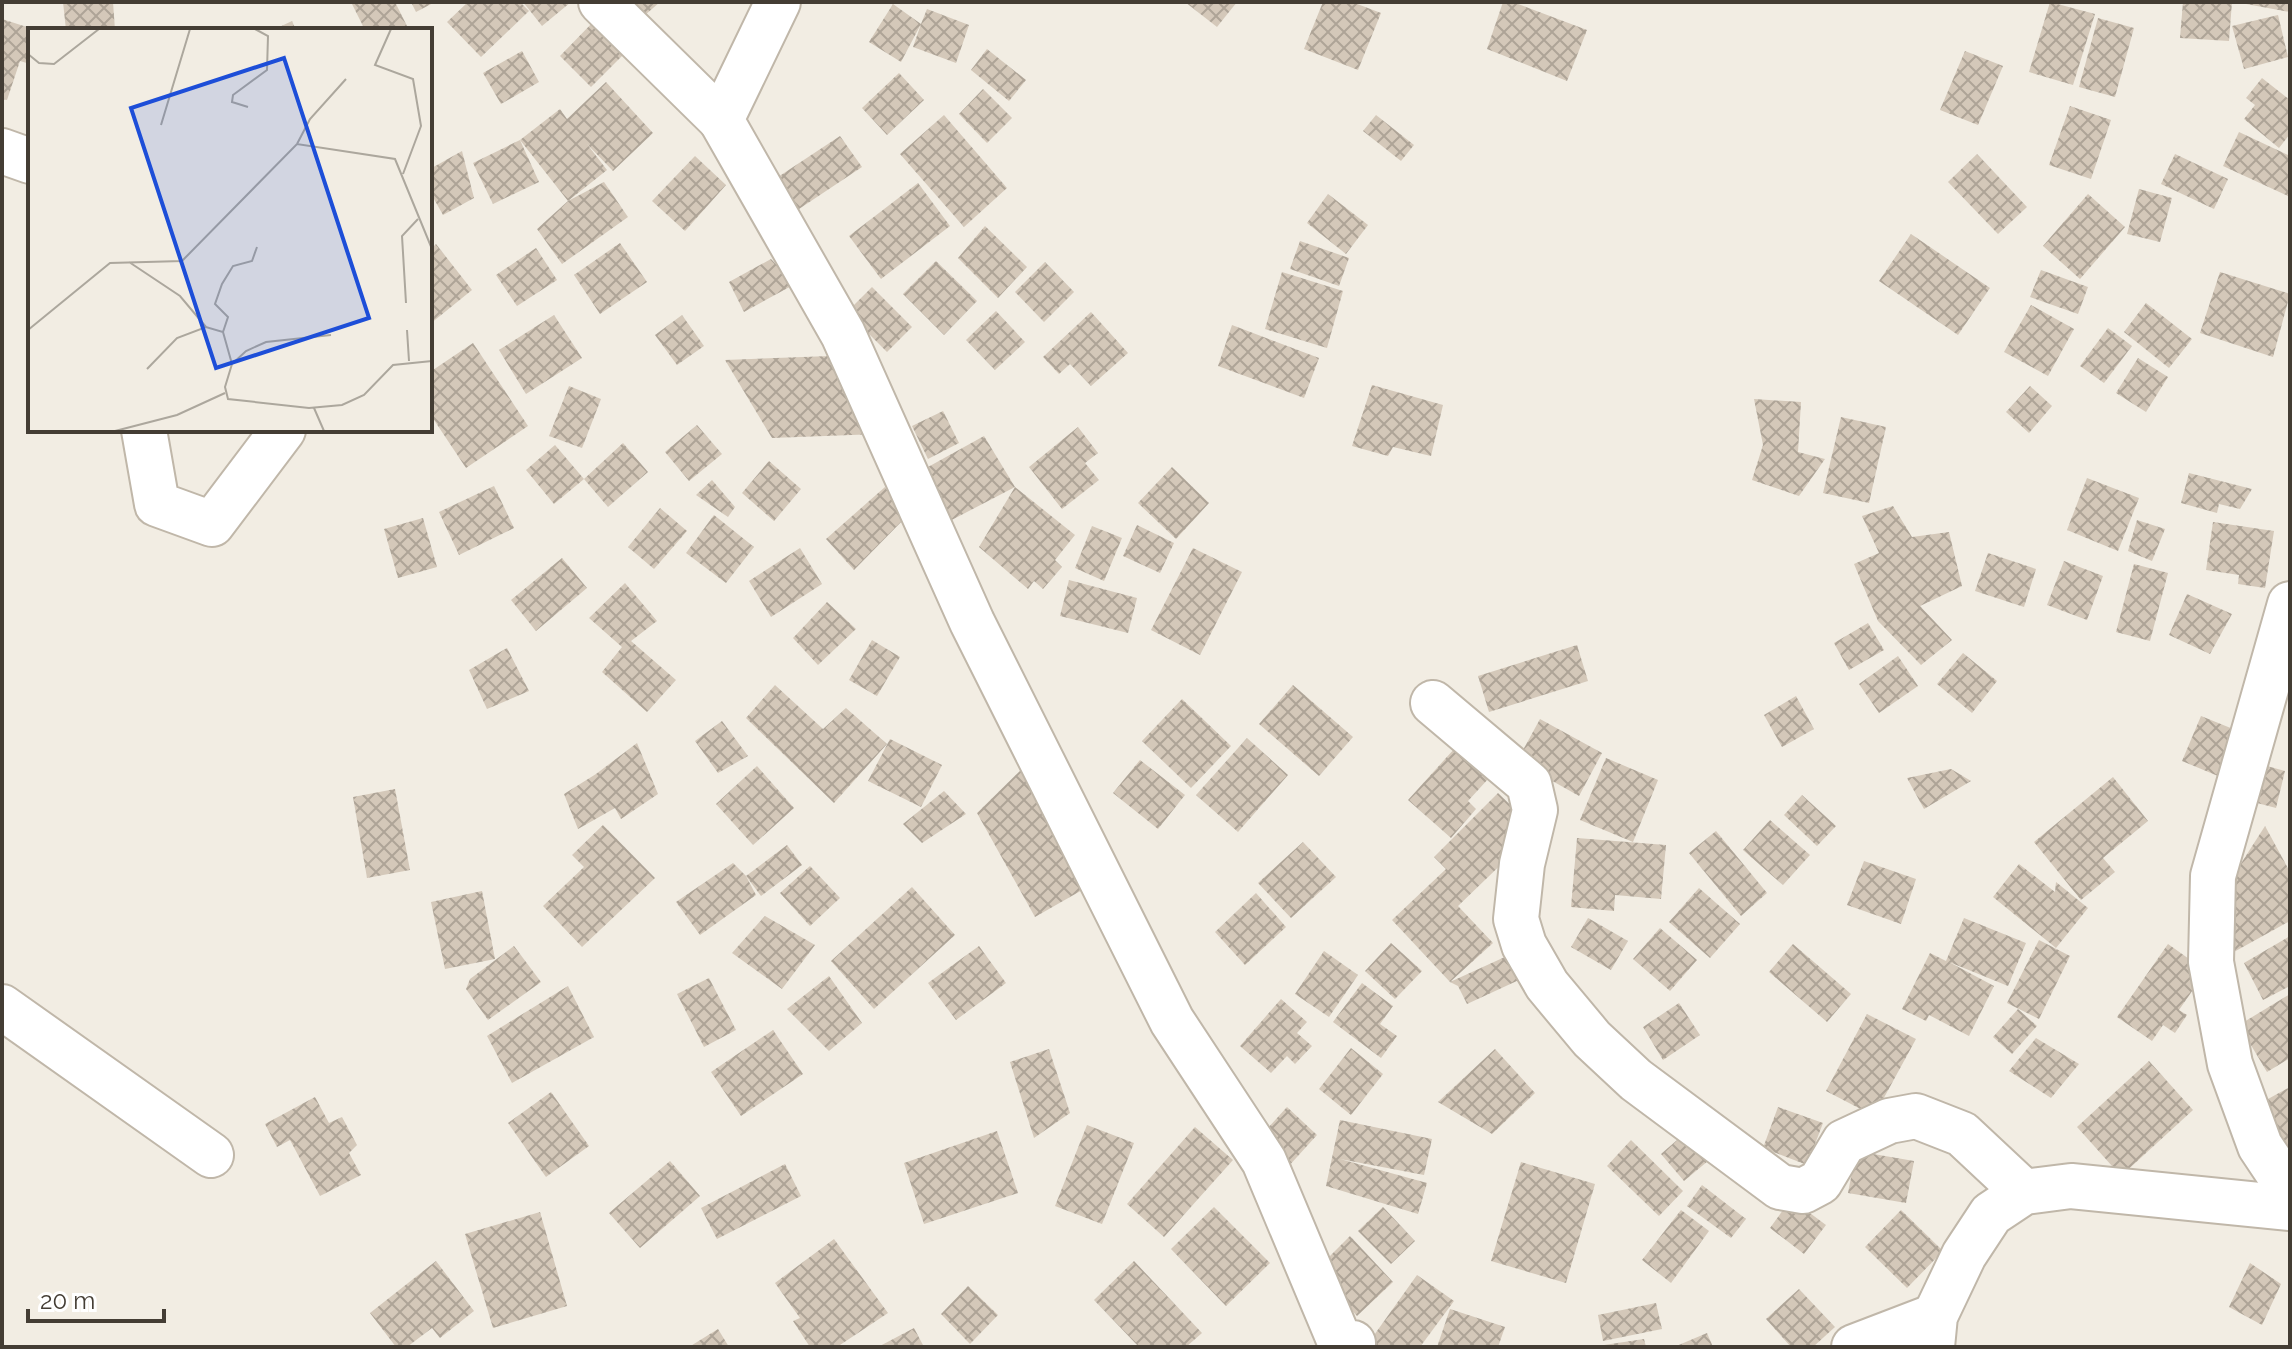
<svg xmlns="http://www.w3.org/2000/svg" width="2292" height="1349" viewBox="0 0 2292 1349" font-family="Raleway,sans-serif">
	<style>
		.building { fill: url(#building-cross-hatch) }
		.lines { fill: none; stroke-linecap: round; stroke-linejoin: round }
		.minor-casing { stroke: #c0b7a9; stroke-width: 48 }
		.minor { stroke: #fff; stroke-width: 44 }
		.inset-road { fill: none; stroke: #aca79d; stroke-width: 2 }
		.view { fill: #1d4ed8; fill-opacity: 0.15; stroke: #1d4ed8; stroke-width: 4 }
		.inset-edge { fill: none; stroke: #443d34; stroke-width: 4 }
	</style>
	<defs>
		<pattern id="building-cross-hatch" width="8" height="8" patternUnits="userSpaceOnUse" patternTransform="scale(2)"><rect width="8" height="8" fill="#d4c8b9"/><path d="M0 0l8 8M0 8l8-8" fill="none" stroke="#aea497"/></pattern>
	</defs>
	<rect width="100%" height="100%" fill="#f2ede3"/>
	<g class="building">
		<path d="M63 2H113L115 30H66Z"/>
		<path d="M351 2H395L409 30H365Z"/>
		<path d="M411 2H435L416 12Z"/>
		<path d="M468 2H520L529 11 481 57 447 22Z"/>
		<path d="M523 2H571L542 26Z"/>
		<path d="M635 2H660L645 15Z"/>
		<path d="M1185 2H1237L1217 27Z"/>
		<path d="M1323 2H1352L1381 13 1358 70 1304 49Z"/>
		<path d="M1503 2H1513L1587 30 1567 81 1487 49Z"/>
		<path d="M2050 2 2095 14 2073 85 2029 72Z"/>
		<path d="M2183 2H2232L2229 41 2180 38Z"/>
		<path d="M2246 2H2290V12L2246 4Z"/>
		<path d="M893 4 921 24 927 9 969 25 956 63 913 47 921 24 901 62 869 42Z"/>
		<path d="M2278 15 2288 57 2244 69 2232 26Z"/>
		<path d="M597 18 629 49 591 87 560 56Z"/>
		<path d="M2098 18 2134 28 2115 97 2079 87Z"/>
		<path d="M2 19 30 28V64L20 61 7 100 2 99Z"/>
		<path d="M292 21 296 30H273Z"/>
		<path d="M987 49 1026 80 1009 101 971 70Z"/>
		<path d="M522 51 539 82 501 104 483 73Z"/>
		<path d="M1965 51 2003 66 1978 125 1940 110Z"/>
		<path d="M899 73 924 100 887 135 862 108Z"/>
		<path d="M2262 78 2290 100V134L2279 148 2244 119 2255 105 2246 98Z"/>
		<path d="M606 82 653 133 613 171 587 144 607 170 568 201 520 140 560 109 567 119Z"/>
		<path d="M983 89 1012 118 987 143 959 114Z"/>
		<path d="M2070 106 2111 120 2091 179 2049 165Z"/>
		<path d="M944 115 1007 188 964 227 900 154Z"/>
		<path d="M1376 115 1414 145 1401 161 1363 131Z"/>
		<path d="M2239 132 2290 156V197L2223 166Z"/>
		<path d="M840 136 862 167 796 211 775 179Z"/>
		<path d="M520 140 539 182 493 204 473 163Z"/>
		<path d="M462 151 474 198 443 215 430 192V169Z"/>
		<path d="M1977 154 2027 207 1998 234 1948 182Z"/>
		<path d="M2175 154 2228 179 2214 209 2161 184Z"/>
		<path d="M695 156 726 185 685 231 652 201Z"/>
		<path d="M604 182 628 217 562 264 537 229 568 201Z"/>
		<path d="M918 183 950 226 881 279 849 236Z"/>
		<path d="M2139 189 2172 198 2160 242 2127 234Z"/>
		<path d="M1328 194 1368 225 1346 254 1307 223Z"/>
		<path d="M2088 194 2125 227 2080 279 2043 246Z"/>
		<path d="M985 226 1027 267 998 298 958 258Z"/>
		<path d="M1911 234 1990 288 1958 335 1879 281Z"/>
		<path d="M1300 241 1349 258 1339 286 1290 269Z"/>
		<path d="M620 243 647 282 600 314 574 275Z"/>
		<path d="M436 244 472 290 430 324V250Z"/>
		<path d="M536 248 557 280 517 306 496 275Z"/>
		<path d="M771 259 795 284 744 312 729 282Z"/>
		<path d="M936 261 977 301 944 335 903 294Z"/>
		<path d="M1045 262 1074 292 1044 322 1015 292Z"/>
		<path d="M2041 270 2088 287 2078 314 2030 297Z"/>
		<path d="M1282 272 1343 291 1327 348 1265 329Z"/>
		<path d="M2220 272 2290 294 2273 357 2200 333Z"/>
		<path d="M872 287 912 327 887 352 847 312Z"/>
		<path d="M2146 303 2192 339 2169 368 2124 332Z"/>
		<path d="M2031 305 2074 329 2048 376 2004 352Z"/>
		<path d="M996 311 1025 342 995 370 966 340Z"/>
		<path d="M1091 312 1128 353 1091 386 1070 364 1059 374 1043 357Z"/>
		<path d="M554 315 582 358 526 394 499 350Z"/>
		<path d="M682 315 704 346 677 365 655 335Z"/>
		<path d="M1232 325 1319 358 1304 398 1218 366Z"/>
		<path d="M2108 328 2132 346 2104 383 2080 366Z"/>
		<path d="M473 343 528 426 466 468 430 414V372Z"/>
		<path d="M830 356 878 434 772 438 725 360Z"/>
		<path d="M2138 358 2168 377 2146 412 2116 393Z"/>
		<path d="M1372 385 1443 405 1431 456 1393 447 1388 456 1352 446Z"/>
		<path d="M569 386 601 399 582 448 549 436Z"/>
		<path d="M2030 386 2052 406 2029 433 2006 412Z"/>
		<path d="M1754 399 1801 402 1798 452 1825 459 1799 496 1752 480 1763 445Z"/>
		<path d="M943 411 959 443 928 459 912 426Z"/>
		<path d="M1841 417 1886 427 1869 503 1823 493Z"/>
		<path d="M697 425 722 454 689 481 665 452Z"/>
		<path d="M1078 427 1098 453 1085 463 1099 480 1062 509 1029 467Z"/>
		<path d="M984 436 1015 487 944 524 919 472Z"/>
		<path d="M623 443 648 472 608 507 584 479Z"/>
		<path d="M555 445 584 479 554 504 526 470Z"/>
		<path d="M769 461 801 489 774 521 742 493Z"/>
		<path d="M1172 467 1209 503 1176 539 1138 503Z"/>
		<path d="M2189 473 2252 489 2240 509 2219 504 2217 513 2181 503Z"/>
		<path d="M2087 478 2139 498 2118 551 2067 530Z"/>
		<path d="M712 480 735 507 728 517 696 495Z"/>
		<path d="M494 486 514 528 459 555 439 512Z"/>
		<path d="M885 487 905 518 854 570 826 539Z"/>
		<path d="M1015 487 1075 535 1055 560 1062 567 1043 589 1034 581 1028 589 979 547Z"/>
		<path d="M1893 506 1912 537 1949 532 1962 586 1920 606 1952 640 1921 665 1878 621 1854 564 1879 553 1862 516Z"/>
		<path d="M660 508 687 531 654 569 628 547Z"/>
		<path d="M714 515 754 547 726 583 686 553Z"/>
		<path d="M423 518 437 567 398 578 384 529Z"/>
		<path d="M2137 520 2165 529 2152 561 2128 551Z"/>
		<path d="M2213 522 2274 531 2265 588 2238 584 2239 575 2206 570Z"/>
		<path d="M1137 525 1174 543 1160 573 1123 556Z"/>
		<path d="M1092 526 1122 538 1104 581 1075 568Z"/>
		<path d="M800 548 822 584 771 617 749 581Z"/>
		<path d="M1193 548 1242 572 1200 655 1151 630Z"/>
		<path d="M1988 553 2036 569 2024 607 1975 591Z"/>
		<path d="M562 558 587 588 536 631 511 600Z"/>
		<path d="M2064 561 2103 576 2087 620 2047 605Z"/>
		<path d="M2134 564 2168 573 2150 641 2116 632Z"/>
		<path d="M1069 580 1137 598 1128 633 1060 616Z"/>
		<path d="M625 583 657 621 631 641 676 680 647 712 602 672 622 647 589 618Z"/>
		<path d="M2187 594 2232 614 2210 654 2169 635Z"/>
		<path d="M827 602 856 629 818 665 793 638Z"/>
		<path d="M1868 623 1884 650 1849 670 1834 643Z"/>
		<path d="M872 640 900 657 877 696 849 680Z"/>
		<path d="M1577 645 1588 681 1489 712 1478 676Z"/>
		<path d="M507 648 529 691 487 709 469 670Z"/>
		<path d="M1963 653 1997 681 1972 713 1937 684Z"/>
		<path d="M1898 656 1918 686 1879 713 1859 684Z"/>
		<path d="M775 685 823 729 846 708 887 744 834 803 746 718Z"/>
		<path d="M1293 685 1353 737 1319 776 1259 724Z"/>
		<path d="M1796 696 1814 729 1782 747 1764 715Z"/>
		<path d="M1182 699 1231 746 1191 788 1142 741Z"/>
		<path d="M2201 716 2238 731 2218 776 2182 761Z"/>
		<path d="M1540 719 1602 753 1579 796 1517 761Z"/>
		<path d="M722 721 748 756 718 773 695 741Z"/>
		<path d="M1247 738 1288 775 1238 832 1196 795Z"/>
		<path d="M890 739 942 765 921 807 868 781Z"/>
		<path d="M637 743 658 794 621 819 615 808 578 829 564 794 596 774Z"/>
		<path d="M1455 748 1489 778 1468 801 1476 809 1451 838 1408 800Z"/>
		<path d="M1606 758 1658 780 1633 842 1580 820Z"/>
		<path d="M1140 760 1185 795 1158 829 1113 793Z"/>
		<path d="M2256 763 2285 771 2276 808 2246 800Z"/>
		<path d="M757 766 794 808 753 845 716 804Z"/>
		<path d="M1025 766 1091 885 1035 917 977 813Z"/>
		<path d="M1951 769 1971 781 1924 809 1907 778Z"/>
		<path d="M2113 777 2148 821 2103 858 2115 872 2081 900 2034 842Z"/>
		<path d="M395 789 410 870 367 878 353 797Z"/>
		<path d="M944 791 966 814 922 843 903 824Z"/>
		<path d="M1498 793 1527 821 1514 852 1458 906 1493 943 1450 982 1507 956 1519 980 1467 1004 1458 986 1450 982 1392 920 1446 869 1434 857Z"/>
		<path d="M1802 795 1836 826 1817 846 1784 815Z"/>
		<path d="M1770 820 1810 855 1783 885 1743 850Z"/>
		<path d="M603 825 655 878 582 947 543 906 584 867 572 855Z"/>
		<path d="M2265 826 2290 872V921L2232 953 2233 876Z"/>
		<path d="M1716 831 1767 893 1741 916 1689 853Z"/>
		<path d="M1577 838 1666 845 1661 899 1615 895 1614 911 1571 907Z"/>
		<path d="M1303 842 1336 877 1291 918 1258 883Z"/>
		<path d="M787 845 802 865 761 896 746 876Z"/>
		<path d="M1864 861 1916 879 1901 924 1847 905Z"/>
		<path d="M733 863 746 876 756 895 700 935 676 902Z"/>
		<path d="M2019 864 2055 892 2056 882 2088 908 2056 948 1993 897Z"/>
		<path d="M810 866 840 898 810 926 780 893Z"/>
		<path d="M912 887 955 935 874 1009 831 961Z"/>
		<path d="M1699 888 1740 924 1710 958 1669 922Z"/>
		<path d="M482 891 495 959 445 969 431 902Z"/>
		<path d="M1256 893 1286 927 1245 965 1215 932Z"/>
		<path d="M765 916 815 945 782 989 732 953Z"/>
		<path d="M1588 918 1628 941 1611 970 1571 947Z"/>
		<path d="M1964 918 2026 943 2008 986 1949 962 1994 986 1969 1036 1929 1015 1926 1021 1902 1009 1930 953 1946 961Z"/>
		<path d="M1660 928 1697 960 1670 991 1633 959Z"/>
		<path d="M2290 936V986L2263 1000 2244 963Z"/>
		<path d="M2039 940 2070 956 2039 1019 2007 1003Z"/>
		<path d="M1391 943 1422 971 1395 999 1365 971Z"/>
		<path d="M1793 944 1851 994 1827 1022 1769 972Z"/>
		<path d="M2168 944 2206 971 2179 1010 2187 1015 2175 1033 2163 1025 2152 1041 2117 1017Z"/>
		<path d="M514 946 541 982 488 1020 466 989 470 979Z"/>
		<path d="M979 946 1006 983 956 1020 928 983Z"/>
		<path d="M1324 951 1358 975 1329 1017 1295 994Z"/>
		<path d="M829 976 862 1023 829 1051 787 1009Z"/>
		<path d="M709 978 736 1030 704 1047 677 994Z"/>
		<path d="M1362 983 1393 1006 1380 1024 1397 1036 1381 1058 1333 1022Z"/>
		<path d="M568 986 594 1037 512 1083 487 1036Z"/>
		<path d="M2290 994V1058L2267 1072 2239 1025Z"/>
		<path d="M1281 999 1307 1022 1297 1033 1312 1046 1295 1064 1287 1056 1271 1073 1240 1046Z"/>
		<path d="M1679 1003 1700 1035 1663 1060 1643 1027Z"/>
		<path d="M2018 1009 2037 1026 2012 1054 1993 1037Z"/>
		<path d="M1867 1014 1916 1039 1874 1116 1826 1091Z"/>
		<path d="M773 1030 803 1074 741 1116 711 1072Z"/>
		<path d="M2036 1038 2079 1064 2051 1098 2009 1071Z"/>
		<path d="M1351 1048 1383 1074 1351 1115 1319 1089Z"/>
		<path d="M1049 1049 1070 1113 1034 1138 1010 1062Z"/>
		<path d="M1495 1049 1535 1093 1492 1134 1438 1102Z"/>
		<path d="M2149 1061 2193 1110 2121 1176 2077 1127Z"/>
		<path d="M2290 1087V1159L2286 1160 2268 1099Z"/>
		<path d="M551 1092 589 1146 546 1177 508 1123Z"/>
		<path d="M315 1097 329 1123 342 1117 357 1145 349 1153 361 1175 320 1196 290 1140 277 1147 265 1124Z"/>
		<path d="M1287 1107 1317 1135 1287 1168 1257 1140Z"/>
		<path d="M1778 1107 1823 1123 1807 1165 1763 1148Z"/>
		<path d="M1340 1120 1432 1139 1424 1175 1340 1159 1427 1183 1418 1214 1326 1186Z"/>
		<path d="M1087 1125 1134 1143 1102 1224 1055 1206Z"/>
		<path d="M1195 1127 1233 1160 1164 1237 1127 1204Z"/>
		<path d="M997 1131 1018 1193 924 1224 904 1163Z"/>
		<path d="M1684 1134 1708 1161 1684 1181 1661 1154Z"/>
		<path d="M1631 1140 1683 1191 1659 1216 1607 1166Z"/>
		<path d="M1856 1151 1914 1161 1906 1203 1848 1193Z"/>
		<path d="M670 1161 700 1196 640 1248 609 1213Z"/>
		<path d="M1521 1162 1595 1184 1566 1283 1491 1261Z"/>
		<path d="M785 1164 801 1196 717 1239 701 1208Z"/>
		<path d="M1702 1185 1746 1219 1731 1238 1687 1206Z"/>
		<path d="M1791 1199 1826 1225 1804 1254 1770 1228Z"/>
		<path d="M1214 1207 1270 1263 1226 1306 1171 1249Z"/>
		<path d="M1383 1207 1415 1241 1391 1264 1358 1231Z"/>
		<path d="M1681 1210 1709 1231 1671 1283 1642 1260Z"/>
		<path d="M1901 1210 1943 1251 1907 1288 1865 1247Z"/>
		<path d="M540 1212 567 1306 493 1328 465 1234Z"/>
		<path d="M1350 1236 1393 1282 1357 1316 1315 1271Z"/>
		<path d="M834 1239 888 1313 837 1347H810L793 1321 800 1318 775 1283Z"/>
		<path d="M436 1261 474 1311 440 1338 432 1328 407 1347H396L370 1313Z"/>
		<path d="M1134 1261 1202 1333 1186 1347H1139L1094 1300Z"/>
		<path d="M2250 1263 2281 1284 2262 1325 2229 1307Z"/>
		<path d="M1417 1275 1454 1301 1420 1347H1370L1367 1345Z"/>
		<path d="M968 1286 998 1315 970 1344 941 1314Z"/>
		<path d="M1799 1289 1835 1327 1813 1347H1791L1766 1319Z"/>
		<path d="M1656 1303 1662 1329 1603 1341 1598 1315Z"/>
		<path d="M1450 1309 1505 1327 1498 1347H1437Z"/>
		<path d="M914 1328 924 1347H878Z"/>
		<path d="M718 1329 729 1347H689Z"/>
		<path d="M1707 1333 1713 1347H1674Z"/>
		<path d="M1644 1339 1646 1347H1605L1604 1345Z"/>
	</g>
	<g class="lines">
		<g class="minor-casing">
			<g id="minor">
				<path d="M601 2 721 120"/>
				<path d="M778 2 721 120 843 334 972 622 1172 1021 1264 1161 1340 1342 1353 1343 1352 1347"/>
				<path d="M2 151 30 161"/>
				<path d="M144 430 157 504 212 524 283 430"/>
				<path d="M2290 604 2213 876 2211 962 2230 1064 2260 1146 2290 1191"/>
				<path d="M1433 703 1529 784 1535 810 1522 864 1516 919 1524 945 1547 985 1592 1039 1636 1080 1780 1187 1803 1191 1820 1182 1844 1142 1889 1121 1916 1116 1962 1134 2024 1192"/>
				<path d="M2 1007 211 1155"/>
				<path d="M1854 1347 1935 1316"/>
				<path d="M1932 1347 1935 1316 1964 1255 1991 1214 2024 1192 2071 1186 2290 1208"/>
			</g>
		</g>
		<use href="#minor" class="minor"/>
	</g>
	<g transform="translate(28 28)">
		<rect width="404" height="404" fill="#f2ede3"/>
		<path class="inset-road" d="M363 1 347 37 385 51 393 98 375 146M0 26 11 35 26 36 71 1M220 79 204 74 205 67 239 42 240 8 227 1M133 97 162 1M269 116 282 91 318 51M101 234 152 268 178 299M378 275 374 208 390 191M0 302 82 235 154 233 269 116 367 131 404 221M379 302 381 333M195 304 200 289 187 276 194 256 205 238 224 233 229 219M303 307 238 314 218 323 204 336 197 359 200 371 281 380 314 377 336 367 365 337 404 333M119 341 149 310 178 299 195 304 204 336M286 380 296 403M87 403 149 387 197 365"/>
		<path class="view" d="M256 30 341 290 188 340 103 80Z"/>
		<rect width="404" height="404" class="inset-edge"/>
	</g>
	<rect width="2292" height="1349" fill="none" stroke="#443d34" stroke-width="8"/>
	<path d="M28 1309v12h136v-12" fill="none" stroke="#443d34" stroke-width="4"/>
	<text x="40" y="1309" font-size="24" fill="#443d34" stroke="#ffffff" stroke-width="6" paint-order="stroke">20 m</text>
</svg>
